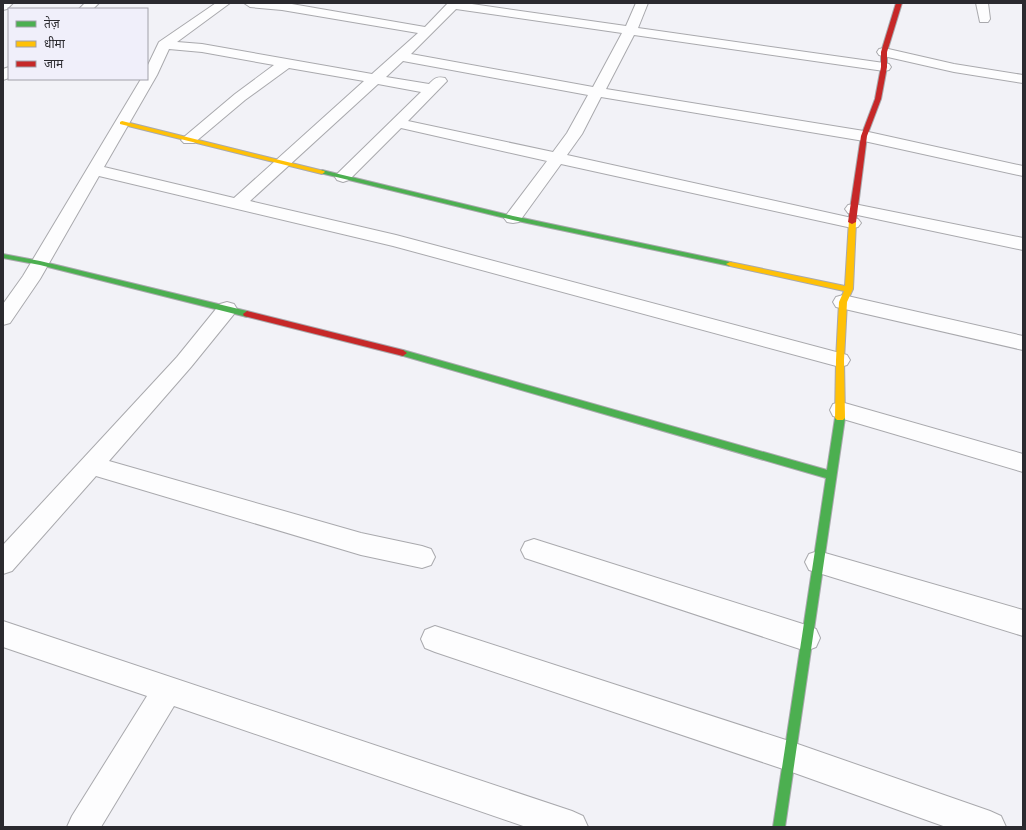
<svg xmlns="http://www.w3.org/2000/svg" width="1026" height="830" viewBox="0 0 1026 830" font-family="Bitter,'Noto Sans Devanagari',serif">
	<style>
		.lines { fill: none; stroke-linecap: round; stroke-linejoin: round }
		.street-casing { stroke: #a9a9ad; stroke-width: 2 }
		.fast-casing { stroke: #a9a9ad; stroke-width: 2 }
		.slow-casing { stroke: #a9a9ad; stroke-width: 2 }
		.jam-casing { stroke: #a9a9ad; stroke-width: 2 }
		.street { fill: #fdfdfe; fill-rule: evenodd }
		.fast { fill: #4caf50; fill-rule: evenodd }
		.slow { fill: #ffc107; fill-rule: evenodd }
		.jam { fill: #c62828; fill-rule: evenodd }
	</style>
	<rect width="100%" height="100%" fill="#f2f2f7"/>
	<g class="lines">
		<g class="street-casing">
			<g id="street">
				<path d="M3 3H13L7 9 3 10Z"/>
				<path d="M85 3H99L93 9H79Z"/>
				<path d="M216 3H230L177 42 202 44 372 74 418 33 282 10 250 7 244 3H286L425 27 448 3H465L626 26 636 3H648L638 28 884 63 889 64 891 67 889 70 884 71 634 35 606 89 864 131 1023 166V176L864 141 601 97 582 134 567 155 852 218 858 219 861 223 858 227 852 228 561 164 519 222 513 223 507 222 504 218 547 161 401 128 349 180 343 182 337 180 335 177 337 174 421 92 378 84 250 201 396 235 840 353 847 355 850 360 847 365 840 367 393 246 99 176 40 279 10 323 3 325V304L23 276 141 79H147V67L159 42ZM456 9 622 33 593 87 411 54ZM169 49 202 52 274 65 235 94 184 137 181 140 184 143H194L245 100 289 68 364 81 234 198 104 167 157 75ZM403 61 588 95 567 133 553 152 408 121 447 81 445 78C437 76 434 79 429 84L386 77Z"/>
				<path d="M976 3H988L990 19 988 22H980Z"/>
				<path d="M884 48 954 64 1023 75V83L954 72 879 55 877 52 879 49Z"/>
				<path d="M9 67V78L3 80V69Z"/>
				<path d="M854 204 1023 238V250L848 213 845 209 848 205Z"/>
				<path d="M843 295 1023 336V350L836 307 833 302 836 297Z"/>
				<path d="M227 302 234 304 237 309 234 314 191 367 109 461 361 533 422 546 431 549 435 557 431 565 422 568 361 555 96 476 12 571 3 574V545L177 357 220 304Z"/>
				<path d="M841 402 1023 454V472L833 416 830 410 833 404Z"/>
				<path d="M534 539 806 625 816 629 820 638 816 647 806 651 534 561 525 558 521 550 525 542Z"/>
				<path d="M818 551 1023 610V636L809 570 805 562 809 554Z"/>
				<path d="M3 621 572 811 583 816 588 827H526L174 706 101 827H67L72 816 147 696 3 647Z"/>
				<path d="M435 626 789 741 990 811 1001 816 1006 827H946L789 771 435 652 425 648 421 639 425 630Z"/>
			</g>
		</g>
		<g class="fast-casing">
			<g id="fast">
				<path d="M322 170 513 216 730 262 734 264 730 266 513 220 320 173 319 172Z"/>
				<path d="M3 254 40 261 247 311 251 314 247 317 40 265 3 258Z"/>
				<path d="M403 350 827 470 835 418 837 416H843L845 418 785 827H773L826 478 400 355 399 353 400 351Z"/>
			</g>
		</g>
		<g class="slow-casing">
			<g id="slow">
				<path d="M122 121 324 171 325 172 322 174 120 124V122Z"/>
				<path d="M849 220H855L856 222 853 289 847 302 844 360 845 418 843 420H837L835 418 836 360 839 302 844 291 730 266 726 264 730 262 845 286Z"/>
			</g>
		</g>
		<g class="jam-casing">
			<g id="jam">
				<path d="M896 3H902L887 52V67L881 99 867 136 856 222 852 224 848 222 861 136 875 99 881 67V52Z"/>
				<path d="M247 311 403 350 407 353 403 356 244 316 243 314Z"/>
			</g>
		</g>
		<use href="#street" class="street"/>
		<use href="#fast" class="fast"/>
		<use href="#slow" class="slow"/>
		<use href="#jam" class="jam"/>
	</g>
	<rect width="1026" height="830" fill="none" stroke="#2b2a2f" stroke-width="8"/>
	<rect x="8" y="8" width="140" height="72" fill="#f0effa" stroke="#a1a0a9"/>
	<rect x="16" y="21" width="20" height="6" fill="#4caf50" stroke="#a1a0a9"/>
	<text x="44" y="28" font-size="12" fill="#2b2a2f">तेज़</text>
	<rect x="16" y="41" width="20" height="6" fill="#ffc107" stroke="#a1a0a9"/>
	<text x="44" y="48" font-size="12" fill="#2b2a2f">धीमा</text>
	<rect x="16" y="61" width="20" height="6" fill="#c62828" stroke="#a1a0a9"/>
	<text x="44" y="68" font-size="12" fill="#2b2a2f">जाम</text>
</svg>
